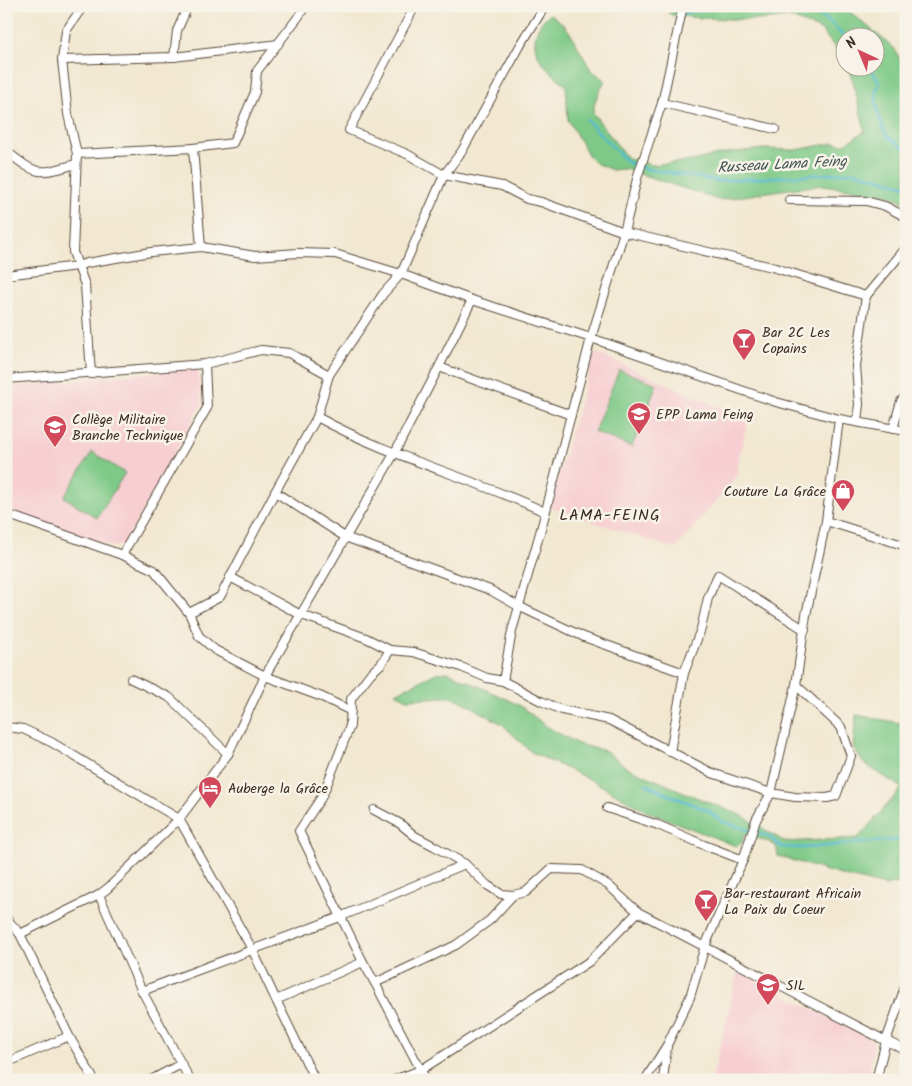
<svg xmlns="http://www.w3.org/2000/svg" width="912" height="1086" viewBox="0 0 912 1086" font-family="Kalam,sans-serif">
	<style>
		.built { fill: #f7cfd3 }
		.green { fill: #7ec987; stroke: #5c7a52 }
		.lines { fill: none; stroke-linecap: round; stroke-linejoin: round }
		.stream { stroke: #53bad1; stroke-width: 2.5 }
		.street-casing { stroke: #564639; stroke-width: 10 }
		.street { stroke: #fff; stroke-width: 8 }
		.labels { text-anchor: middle; stroke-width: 5; stroke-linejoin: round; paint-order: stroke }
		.poi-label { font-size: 14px; fill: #3b2a1e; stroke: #f7f3e8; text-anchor: start }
		.water-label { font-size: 15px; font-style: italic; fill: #425554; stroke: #f7f3e8 }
		.quarter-label { font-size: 16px; letter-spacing: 1px; fill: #3b2a1e; stroke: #f7f3e8 }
	</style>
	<rect width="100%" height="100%" fill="#f7f3e8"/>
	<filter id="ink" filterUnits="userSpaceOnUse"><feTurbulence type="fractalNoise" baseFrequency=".02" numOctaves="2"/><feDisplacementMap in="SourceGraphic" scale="10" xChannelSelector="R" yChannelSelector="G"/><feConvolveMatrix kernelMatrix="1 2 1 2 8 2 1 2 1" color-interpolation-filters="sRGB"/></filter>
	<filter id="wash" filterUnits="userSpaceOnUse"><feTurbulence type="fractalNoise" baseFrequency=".0096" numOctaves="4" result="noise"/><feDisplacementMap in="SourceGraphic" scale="20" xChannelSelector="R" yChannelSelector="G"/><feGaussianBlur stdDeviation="1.12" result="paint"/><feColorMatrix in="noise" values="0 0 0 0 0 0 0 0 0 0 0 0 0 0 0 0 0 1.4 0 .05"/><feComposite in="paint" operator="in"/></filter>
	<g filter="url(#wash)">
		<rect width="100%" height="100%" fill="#f2e8d1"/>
		<g class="built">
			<path d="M595 352 748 420 739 457 738 475 675 549 549 507Z"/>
			<path d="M197 368 202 403 124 544 114 547 11 512 6 507V387Z"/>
			<path d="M738 971 874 1041 868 1080H712Z"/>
		</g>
		<g class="green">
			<path d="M662 6H843L894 48 906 70V203L889 195 823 185 781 190 719 200 625 169 612 170 595 163 590 158 568 120 566 86C550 70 530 58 536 34 538 26 543 19 550 14L561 22 569 31 591 70 605 80 595 101 593 113 627 158 652 165 691 161 727 153 763 149 795 150 834 143 845 144 865 131 853 81 847 68H874V38H844V62L841 55 821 30 789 17 762 20 700 18 671 15Z"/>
			<path d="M619 370 657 384 632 447 594 432Z"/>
			<path d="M92 452 125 473 97 518 64 497Z"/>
			<path d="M448 672 519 705 549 728 578 744 606 751 626 767 688 794 743 816 785 842 858 838 902 788 863 763 853 747 856 715 906 724V881L885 886 837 874 778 856 776 846 769 842 744 834 742 843 736 846 646 811 593 781 531 752 502 724 460 700 449 697 407 699 396 693 436 673Z"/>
		</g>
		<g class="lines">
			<g class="stream">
				<path d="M673 6 682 13 724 6"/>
				<path d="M776 6C792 9 811 9 826 19 833 24 839 32 846 38"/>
				<path d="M870 68 880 83C879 86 876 90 876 93 875 104 881 131 890 138 895 143 901 144 906 150"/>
				<path d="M587 120 627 162 647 169 718 181 855 172 906 186"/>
				<path d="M646 784 667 794 709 811 721 821 770 837 781 847 803 848 896 840 906 838"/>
			</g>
		</g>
	</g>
	<g filter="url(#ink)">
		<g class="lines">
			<g class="street-casing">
				<g id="street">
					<path d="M83 6 66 31 62 60 68 114 77 154 73 252 85 285 91 374"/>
					<path d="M415 6 349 130 407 154 444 175 502 186 527 199 541 202 624 232 772 267 866 296"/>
					<path d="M174 57 177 31 188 6"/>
					<path d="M62 60 174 57 278 44"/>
					<path d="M662 103 775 129"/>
					<path d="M193 148 201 247"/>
					<path d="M6 151C38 176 38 175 76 164"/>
					<path d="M77 154 193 148 233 143 255 92 257 71 299 16 305 6"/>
					<path d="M789 200 866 201 885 206 906 217"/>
					<path d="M6 275 77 266 87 263 151 252 201 247 255 256 298 253 335 254 401 274 472 300 591 338 776 402 839 419 906 431"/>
					<path d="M439 367 571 415"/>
					<path d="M6 379 205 364 261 350 289 353 329 375"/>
					<path d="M317 417C390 457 470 477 545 512"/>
					<path d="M857 422 859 404 856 366 866 296 906 248"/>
					<path d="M893 429 901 401 906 396"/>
					<path d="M275 492 345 537 490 590 518 606 584 637 684 673"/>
					<path d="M6 511 9 515 122 555 154 570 189 613 199 636 215 650 265 676 322 697 351 711"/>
					<path d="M826 521 906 546"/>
					<path d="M122 555 207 408 205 364"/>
					<path d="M230 577 299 614 366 638 390 650"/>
					<path d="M189 613 220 597 275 492 317 417 329 375 383 294 401 274 444 175 462 151 520 46 545 6"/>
					<path d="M131 679 169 697 228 754"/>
					<path d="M503 681 512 631 543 522 591 338 624 232 638 175 662 103 683 6"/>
					<path d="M6 727 23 729 51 742 179 819 252 949 276 1000 363 962"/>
					<path d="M670 752 684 673 701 629 708 598 718 575 805 630"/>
					<path d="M607 808 658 825 704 845 743 860"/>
					<path d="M374 810 399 823 415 836 434 846 465 864 487 885 501 894 513 895"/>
					<path d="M99 895 142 991 190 1080"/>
					<path d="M6 918 20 934 69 1036 94 1080"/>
					<path d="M20 934 99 895 108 888 179 819 228 754 265 676 394 454 439 367 472 300"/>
					<path d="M375 983 456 945 490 920 513 895 526 892 551 869 582 870 608 885 638 912 886 1041 876 1080"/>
					<path d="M906 984 886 1041 906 1050"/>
					<path d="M142 991 340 917 465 864"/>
					<path d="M276 1000 315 1080"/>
					<path d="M6 1063 69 1036"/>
					<path d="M647 1077 667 1045 690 997 705 946 743 860 756 820 771 793 796 685 806 615 826 521 839 419"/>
					<path d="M151 1080 181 1064"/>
					<path d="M394 1080 421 1070 590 961 638 912"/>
					<path d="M426 1080 375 983 363 962 299 831 321 798 326 787 350 726 351 699 370 674 381 664 390 650 413 652 461 667 487 678 503 681 541 701 562 710 609 720 712 773 771 793 795 797 827 798 836 796 851 756 841 727 796 685"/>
					<path d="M663 1080 667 1047"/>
				</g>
			</g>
			<use href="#street" class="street"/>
		</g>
	</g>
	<defs>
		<g id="bar-pin" transform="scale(1.25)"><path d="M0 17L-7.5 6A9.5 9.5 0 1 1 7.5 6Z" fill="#d1495b" stroke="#f7f3e8"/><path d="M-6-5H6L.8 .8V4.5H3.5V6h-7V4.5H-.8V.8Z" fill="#fff"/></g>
		<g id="school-pin" transform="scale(1.25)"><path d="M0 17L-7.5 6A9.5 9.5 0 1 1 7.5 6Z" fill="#d1495b" stroke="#f7f3e8"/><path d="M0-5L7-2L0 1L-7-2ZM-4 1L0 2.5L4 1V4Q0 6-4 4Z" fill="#fff"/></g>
		<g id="shop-pin" transform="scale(1.25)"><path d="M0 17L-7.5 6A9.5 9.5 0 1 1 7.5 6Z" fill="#d1495b" stroke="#f7f3e8"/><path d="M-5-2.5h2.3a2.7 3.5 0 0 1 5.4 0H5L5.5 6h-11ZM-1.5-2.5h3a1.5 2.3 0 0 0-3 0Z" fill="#fff"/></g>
		<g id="hotel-pin" transform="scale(1.25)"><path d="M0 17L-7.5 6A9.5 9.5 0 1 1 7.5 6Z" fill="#d1495b" stroke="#f7f3e8"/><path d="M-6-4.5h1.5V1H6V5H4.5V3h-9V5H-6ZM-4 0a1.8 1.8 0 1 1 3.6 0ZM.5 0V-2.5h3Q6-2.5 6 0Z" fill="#fff"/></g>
		<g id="university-pin" transform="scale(1.25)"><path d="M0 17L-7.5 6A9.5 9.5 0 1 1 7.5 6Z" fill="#d1495b" stroke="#f7f3e8"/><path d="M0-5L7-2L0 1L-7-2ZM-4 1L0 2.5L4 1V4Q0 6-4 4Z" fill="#fff"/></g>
	</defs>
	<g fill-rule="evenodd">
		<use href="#bar-pin" x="744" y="340"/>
		<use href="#school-pin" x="639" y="414"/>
		<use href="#school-pin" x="55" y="427"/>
		<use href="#shop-pin" x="843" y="491"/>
		<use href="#hotel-pin" x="210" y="788"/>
		<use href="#bar-pin" x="706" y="901"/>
		<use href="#university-pin" x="768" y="985"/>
	</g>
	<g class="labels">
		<g class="poi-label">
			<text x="762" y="337">Bar 2C Les<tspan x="762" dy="16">Copains</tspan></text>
			<text x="656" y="419">EPP Lama Feing</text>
			<text x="72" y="424">Collège Militaire<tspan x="72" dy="16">Branche Technique</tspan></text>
			<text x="826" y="496" text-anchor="end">Couture La Grâce</text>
			<text x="228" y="793">Auberge la Grâce</text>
			<text x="724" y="898">Bar-restaurant Africain<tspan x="724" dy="16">La Paix du Coeur</tspan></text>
			<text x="786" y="990">SIL</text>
		</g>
		<g class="water-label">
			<text transform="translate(782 164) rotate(-3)" y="5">Russeau Lama Feing</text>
		</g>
		<g class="quarter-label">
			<text x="610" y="520">LAMA-FEING</text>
		</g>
	</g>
	<rect width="912" height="1086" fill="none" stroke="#f7f3e8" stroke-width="25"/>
	<g transform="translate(860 52) rotate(316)"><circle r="24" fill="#f7f3e8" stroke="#aca397"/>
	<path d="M0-4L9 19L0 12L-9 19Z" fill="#d1495b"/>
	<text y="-8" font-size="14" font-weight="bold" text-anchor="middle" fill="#3b2a1e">N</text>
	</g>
</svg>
